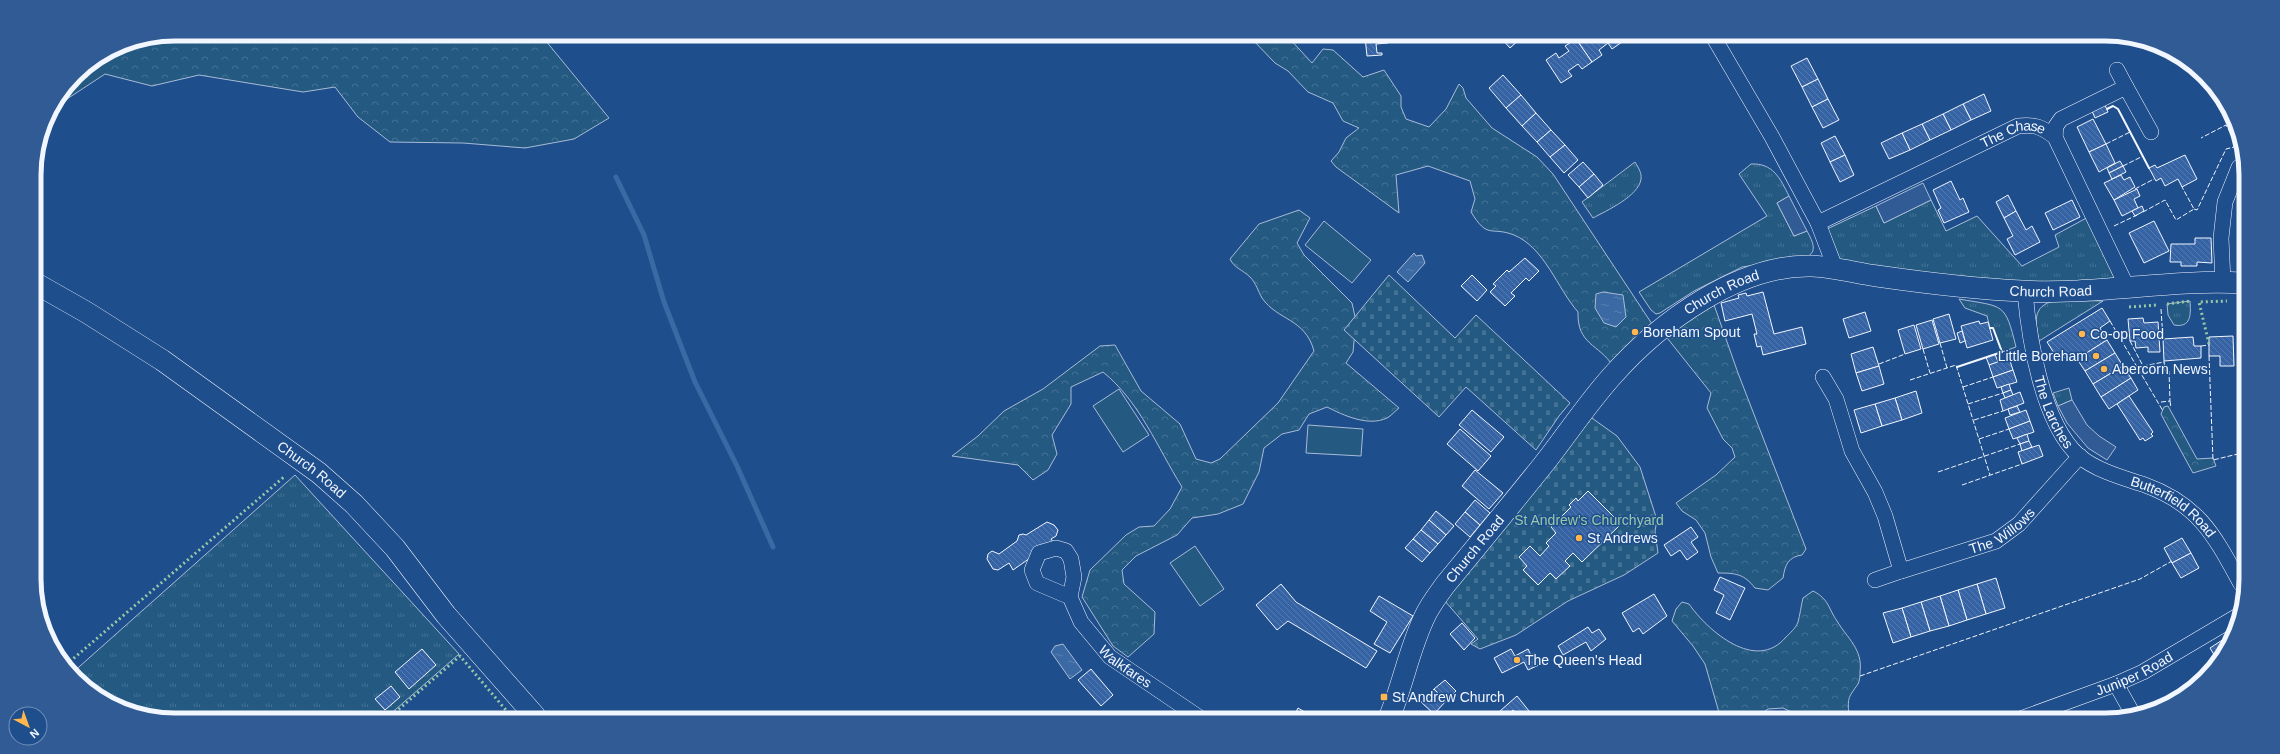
<svg xmlns="http://www.w3.org/2000/svg" width="2280" height="754" viewBox="0 0 2280 754" font-family="Arial,sans-serif">
	<style>
		.grass { fill: url(#grass-tufts); stroke: #a8bbd7 }
		.forest { fill: url(#forest-crowns); stroke: #a8bbd7 }
		.cemetery { fill: url(#cemetery-stones); stroke: #a8bbd7 }
		.garden { fill: #245a82; stroke: #a8bbd7 }
		.parking { fill: #305b95; stroke: #a8bbd7 }
		.water { fill: url(#water-ripples); stroke: #a8bbd7 }
		.lines { fill: none; stroke-linecap: round; stroke-linejoin: round }
		.stream { stroke: #3b69a3; stroke-width: 5 }
		.building { fill: url(#building-back-hatch); stroke: #f2f6ff }
		.street-casing { stroke: #f2f6ff; stroke-width: 16 }
		.secondary-casing { stroke: #f2f6ff; stroke-width: 22 }
		.street { stroke: #1f4e8c; stroke-width: 15 }
		.secondary { stroke: #1f4e8c; stroke-width: 21 }
		.hedge { stroke: #97c8a6; stroke-width: 3; stroke-dasharray: 2 3; stroke-linecap: butt }
		.fence { stroke: #f2f6ff; stroke-width: 1; stroke-dasharray: 5 2; stroke-linecap: butt }
		.wall { stroke: #f2f6ff; stroke-width: 2 }
		.poi-dot { fill: #ffb74d; stroke: #1f4e8c; stroke-width: 1.5 }
		.labels { text-anchor: middle; stroke-width: 3; stroke-linejoin: round; paint-order: stroke }
		.street-label { font-size: 14px; fill: #f2f6ff; stroke: #1f4e8c }
		.poi-label { font-size: 14px; fill: #f2f6ff; stroke: #1f4e8c; text-anchor: start }
		.park-label { font-size: 14px; fill: #97c8a6; stroke: #1f4e8c }
		.rim { fill: none; stroke: #f2f6ff; stroke-width: 5 }
	</style>
	<defs>
		<pattern id="grass-tufts" width="24" height="20" patternUnits="userSpaceOnUse"><rect width="24" height="20" fill="#245a82"/><path d="M3 7l-1-3M5 7V3M7 7l1-3M15 17l-1-3M17 17v-4M19 17l1-3" fill="none" stroke="#447295"/></pattern>
		<pattern id="forest-crowns" width="20" height="18" patternUnits="userSpaceOnUse"><rect width="20" height="18" fill="#245a82"/><path d="M2 6a3 3 0 1 1 6 0M12 15a3 3 0 1 1 6 0" fill="none" stroke="#447295"/></pattern>
		<pattern id="cemetery-stones" width="16" height="16" patternUnits="userSpaceOnUse"><rect width="16" height="16" fill="#245a82"/><path d="M2 7V4a2 2 0 0 1 4 0v3zM10 15v-3a2 2 0 0 1 4 0v3z" fill="#447295"/></pattern>
		<pattern id="water-ripples" width="26" height="14" patternUnits="userSpaceOnUse"><rect width="26" height="14" fill="#3b69a3"/><path d="M2 4q2-2 4 0t4 0M15 11q2-2 4 0t4 0" fill="none" stroke="#587fb1"/></pattern>
		<pattern id="building-back-hatch" width="6" height="6" patternUnits="userSpaceOnUse"><rect width="6" height="6" fill="#3563a3"/><path d="M-1 5l2 2M0 0l6 6M5-1l2 2" fill="none" stroke="#537ab1"/></pattern>
	</defs>
	<rect width="100%" height="100%" fill="#1f4e8c"/>
	<g class="grass">
		<path d="M1635 162C1638 167 1642 173 1641 179 1639 196 1606 211 1593 218L1582 202Z"/>
		<path d="M1751 164C1773 163 1780 178 1789 196L1777 203 1794 236 1807 231C1813 242 1819 254 1803 258L1742 267 1694 291 1660 313 1656 314 1651 310 1639 292 1767 216 1739 174Z"/>
		<path d="M1931 200 1946 231 1977 216 2022 266 2059 247 2055 235 2092 215 2128 289 1836 270 1827 229 1876 206 1884 223Z"/>
		<path d="M1959 299C2004 307 2005 302 2016 347L2002 352 1993 328H1990L1987 316 1965 308Z"/>
		<path d="M2060 300 2103 301 2039 341C2034 319 2033 303 2060 300Z"/>
		<path d="M2190 301C2191 315 2191 328 2174 325L2168 315 2167 304Z"/>
		<path d="M2069 388 2072 400 2058 406 2053 393Z"/>
		<path d="M295 475 459 654 388 716 139 715 97 696 71 674Z"/>
	</g>
	<g class="forest">
		<path d="M175 34 541 35 609 118 574 139 525 148 463 143 390 142 358 117 335 87 303 92 199 75 152 86 105 74 67 99 61 97 76 75 122 45Z"/>
		<path d="M1250 37H1288L1312 63 1323 49 1333 50 1363 77 1384 70 1401 96V107L1406 119 1429 127 1446 109 1459 84 1463 88 1466 98 1492 128 1537 157 1553 174 1654 327 1613 366C1599 344 1577 345 1578 312 1557 288 1545 248 1514 235 1491 226 1488 240 1471 212L1475 199 1470 181 1428 166 1396 175 1399 213 1336 167 1331 161 1339 152 1346 138 1359 128 1343 121 1333 103 1308 92 1288 71 1275 63Z"/>
		<path d="M1299 210 1310 218 1297 243 1304 255 1352 303 1356 321 1353 352 1346 363 1399 408C1395 411 1391 416 1387 418 1368 427 1343 415 1327 407L1309 414 1299 430 1282 434 1264 448 1259 472 1243 504 1218 514 1192 518 1177 535 1136 556 1122 570 1124 584 1155 612 1154 634 1128 657 1113 646 1082 597 1090 570 1126 535 1139 527 1154 526 1170 509 1182 487C1157 447 1140 402 1103 372L1071 387V404L1052 435 1057 454 1048 470 1033 480 1018 465 952 456 978 436 1004 411 1043 389 1100 346 1115 345 1141 391 1180 424 1196 459 1211 463 1220 459 1278 403 1314 351C1305 318 1278 321 1262 298 1258 291 1256 283 1250 277 1243 270 1234 268 1230 259L1259 224Z"/>
		<path d="M1713 302 1738 373 1806 549 1802 555C1788 557 1785 565 1783 578L1768 590 1755 588C1744 574 1736 573 1718 573L1711 557 1705 533 1696 520 1682 511 1676 503 1716 475 1735 457 1732 448 1723 439 1707 408 1711 393 1664 334Z"/>
		<path d="M2168 406 2197 459 2213 458 2216 466 2193 473 2163 418 2161 414 2164 407Z"/>
		<path d="M1813 591C1829 599 1828 608 1837 621 1847 638 1863 649 1860 672 1860 675 1860 680 1858 684 1849 697 1847 697 1849 714L1844 719H1807L1783 708 1768 709 1753 719H1723L1720 716 1705 664 1693 646 1672 621 1676 609 1682 602 1689 604C1708 631 1756 673 1786 637 1790 633 1796 628 1798 622 1800 615 1801 606 1803 598Z"/>
	</g>
	<g class="cemetery">
		<path d="M1389 275 1455 338 1476 315 1570 403 1559 416 1536 450 1466 387 1439 417 1344 330Z"/>
		<path d="M1589 416 1617 436 1640 467 1657 520 1655 531 1658 553 1624 575 1568 601 1516 635 1480 649 1471 644 1478 639 1444 600Z"/>
	</g>
	<g class="garden">
		<path d="M1324 221 1371 260 1352 283 1305 245Z"/>
		<path d="M1119 389 1149 435 1123 452 1093 406Z"/>
		<path d="M1308 425 1363 429 1361 456 1306 453Z"/>
		<path d="M1195 546 1224 589 1200 606 1170 563Z"/>
	</g>
	<g class="parking">
		<path d="M1923 183 1931 200 1884 223 1876 206Z"/>
		<path d="M1789 196 1807 231 1794 236 1777 203Z"/>
		<path d="M2072 400 2087 425 2099 436 2116 447 2107 460 2088 448 2067 423 2058 406Z"/>
	</g>
	<g class="water">
		<path d="M1414 253 1416 256 1422 255 1425 263 1408 282 1397 272Z"/>
		<path d="M1603 292 1623 295 1626 317 1616 327 1604 323 1595 308 1596 294Z"/>
		<path d="M1063 644 1082 670 1070 679 1051 652 1055 646Z"/>
	</g>
	<g class="lines">
		<path class="stream" d="M616 177 644 235 664 302 695 382 737 466 773 547"/>
	</g>
	<g class="building">
		<path d="M1365 37H1388V43L1376 44 1377 53H1382V55L1367 56Z"/>
		<path d="M1500 37H1522L1510 48Z"/>
		<path d="M1578 37 1619 38 1622 42 1612 49 1608 43 1599 50 1602 55 1592 62 1576 39Z"/>
		<path d="M1576 39 1592 62 1582 69 1578 64 1568 71 1572 76 1561 83 1546 60 1556 53 1559 58 1569 51 1565 46Z"/>
		<path d="M1807 58 1818 79 1802 87 1791 66Z"/>
		<path d="M1503 75 1521 95 1506 108 1489 88Z"/>
		<path d="M1818 79 1828 99 1812 107 1802 87Z"/>
		<path d="M1984 94 1991 111 1971 120 1963 104Z"/>
		<path d="M1521 95 1536 113 1522 126 1506 108Z"/>
		<path d="M1828 99 1839 120 1823 128 1812 107Z"/>
		<path d="M1963 104 1971 120 1951 130 1943 114Z"/>
		<path d="M2105 105 2108 112 2095 118 2092 111Z"/>
		<path d="M1536 113 1551 130 1537 142 1522 126Z"/>
		<path d="M1943 114 1951 130 1930 140 1922 124Z"/>
		<path d="M2093 119 2106 144 2089 152 2077 127Z"/>
		<path d="M1922 124 1930 140 1910 150 1902 133Z"/>
		<path d="M1551 130 1565 145 1550 157 1537 142Z"/>
		<path d="M1902 133 1910 150 1889 159 1881 143Z"/>
		<path d="M1835 136 1845 155 1830 162 1821 143Z"/>
		<path d="M2106 144 2115 163 2099 172 2089 152Z"/>
		<path d="M1565 145 1578 160 1564 173 1550 157Z"/>
		<path d="M1845 155 1854 175 1840 182 1830 162Z"/>
		<path d="M2185 155 2197 179 2182 187 2178 179 2165 186 2161 178 2156 181 2149 168 2155 165 2157 168Z"/>
		<path d="M2120 161 2123 166 2109 173 2107 168Z"/>
		<path d="M1583 162 1594 174 1579 187 1568 175Z"/>
		<path d="M2123 166 2126 172 2112 179 2109 173Z"/>
		<path d="M1594 174 1603 185 1588 198 1579 187Z"/>
		<path d="M2121 175 2124 180 2130 177 2135 187 2114 200 2104 183Z"/>
		<path d="M1951 181 1960 200 1963 198 1969 212 1944 223 1938 210 1941 208 1933 190Z"/>
		<path d="M2137 189 2140 196 2134 199 2138 208 2122 216 2114 200Z"/>
		<path d="M2008 195 2016 211 2004 218 1996 202Z"/>
		<path d="M2072 200 2080 217 2053 230 2045 213Z"/>
		<path d="M2142 206 2144 211 2135 216 2132 211Z"/>
		<path d="M2016 211 2026 230 2032 226 2040 242 2015 255 2007 239 2013 236 2004 218Z"/>
		<path d="M2154 221 2169 251 2144 263 2129 233Z"/>
		<rect x="2240" y="234" width="3" height="21"/>
		<path d="M2195 238H2211L2212 263 2197 262V266H2181V262H2170L2171 244H2195Z"/>
		<path d="M1525 258 1539 271 1529 281 1526 278 1511 293 1515 296 1505 306 1490 292 1496 286 1493 284 1507 270 1509 272Z"/>
		<path d="M1472 275 1487 290 1477 301 1461 286Z"/>
		<path d="M1763 292 1774 334 1802 327 1806 344 1763 355 1761 346 1757 347 1754 334H1757L1752 314 1725 321 1721 303 1739 298 1738 295 1746 293 1747 296Z"/>
		<path d="M2102 308 2110 321 2100 328 2107 340 2074 361 2070 354 2059 361 2047 342Z"/>
		<path d="M1865 312 1871 331 1849 338 1843 319Z"/>
		<path d="M1949 314 1956 339 1940 343 1933 319Z"/>
		<path d="M2143 318 2144 323 2158 322 2160 352H2148V347L2136 348 2135 341H2130L2128 319Z"/>
		<path d="M1932 320 1939 344 1923 349 1916 325Z"/>
		<path d="M1979 321 1980 324 1988 322 1993 340 1967 348 1961 326Z"/>
		<path d="M1914 325 1921 349 1905 354 1898 330Z"/>
		<path d="M1962 331 1965 341 1960 343 1957 333Z"/>
		<path d="M2233 336 2234 366H2220V356H2209V337Z"/>
		<path d="M2193 337 2194 346H2201V358L2164 361 2163 339Z"/>
		<path d="M2239 337H2242V374H2238Z"/>
		<path d="M2107 340 2115 353 2085 371 2077 359Z"/>
		<path d="M1873 347 1879 366 1856 373 1851 354Z"/>
		<path d="M2115 353 2123 366 2093 384 2085 371Z"/>
		<path d="M1995 354 1998 362 1989 365 1986 357Z"/>
		<path d="M2009 358 2013 370 1993 377 1989 365Z"/>
		<path d="M1879 366 1884 384 1862 391 1856 373Z"/>
		<path d="M2123 366 2131 378 2101 397 2093 384Z"/>
		<path d="M2013 370 2017 382 1997 388 1993 377Z"/>
		<path d="M2131 378 2138 390 2109 409 2101 397Z"/>
		<path d="M2009 384 2011 390 2003 393 2001 387Z"/>
		<path d="M2011 390 2013 395 2005 398 2003 393Z"/>
		<path d="M1916 391 1922 413 1902 420 1895 398Z"/>
		<path d="M2020 392 2024 403 2003 411 2000 400Z"/>
		<path d="M2129 396 2153 432 2151 434 2153 436 2145 441 2143 438 2140 440 2117 404Z"/>
		<path d="M1895 398 1902 420 1882 426 1875 404Z"/>
		<path d="M1875 404 1882 426 1861 433 1854 410Z"/>
		<path d="M2017 406 2020 412 2010 415 2008 409Z"/>
		<path d="M1472 410 1504 437 1491 452 1459 425Z"/>
		<path d="M2026 410 2030 421 2009 429 2005 418Z"/>
		<path d="M2030 421 2034 432 2013 439 2009 429Z"/>
		<path d="M1460 429 1491 456 1478 471 1447 444Z"/>
		<path d="M2027 434 2029 441 2020 444 2017 438Z"/>
		<path d="M2029 441 2032 447 2022 451 2020 444Z"/>
		<path d="M2039 445 2043 456 2022 464 2018 452Z"/>
		<path d="M1475 470 1503 493 1489 509 1462 486Z"/>
		<path d="M1588 491 1621 524 1582 562 1573 553 1565 561 1570 566 1556 579 1550 573 1538 585 1523 570 1527 566 1519 557 1530 546 1540 556 1549 546 1546 543 1556 533 1551 527 1571 507 1569 505 1576 498 1578 501Z"/>
		<path d="M1475 500 1490 513 1480 525 1465 512Z"/>
		<path d="M1436 511 1454 526 1446 535 1429 520Z"/>
		<path d="M1465 512 1480 525 1470 537 1455 524Z"/>
		<path d="M1429 520 1446 535 1438 544 1421 530Z"/>
		<path d="M1047 522 1054 525 1058 530 1056 536 1051 539 1053 542 1013 570 1009 563 998 570 993 569 987 559 988 554 992 551 999 554 1017 541 1019 535 1023 534 1026 535Z"/>
		<path d="M1691 527 1698 537 1691 542 1698 552 1687 560 1680 550 1671 556 1664 545Z"/>
		<path d="M1421 530 1438 544 1430 553 1413 539Z"/>
		<path d="M2182 538 2191 553 2172 563 2164 548Z"/>
		<path d="M1413 539 1430 553 1422 562 1405 548Z"/>
		<path d="M2191 553 2199 568 2181 578 2172 563Z"/>
		<path d="M1720 577 1745 588 1730 620 1716 613 1724 595 1714 590Z"/>
		<path d="M1996 578 2005 608 1986 614 1977 584Z"/>
		<path d="M1281 584 1296 602 1377 651 1366 668 1288 621 1277 630 1256 605Z"/>
		<path d="M1977 584 1986 614 1967 620 1958 590Z"/>
		<path d="M1958 590 1967 620 1949 626 1940 596Z"/>
		<path d="M1654 594 1667 616 1643 634 1639 628 1633 632 1622 613Z"/>
		<path d="M1379 596 1413 616 1390 653 1374 644 1387 622 1370 611Z"/>
		<path d="M1940 596 1949 626 1930 631 1921 602Z"/>
		<path d="M1921 602 1930 631 1911 637 1902 608Z"/>
		<path d="M1902 608 1911 637 1893 643 1883 613Z"/>
		<path d="M1462 623 1475 638 1464 650 1450 634Z"/>
		<path d="M1588 627 1592 633 1599 629 1606 639 1591 651 1586 642 1563 655 1558 646Z"/>
		<path d="M2230 635 2231 637 2218 661 2210 648Z"/>
		<path d="M422 649 436 665 409 689 395 672Z"/>
		<path d="M1511 649 1515 656 1528 649 1531 655 1535 653 1541 664 1528 670 1524 662 1502 673 1494 658Z"/>
		<path d="M1091 669 1113 695 1101 706 1078 680Z"/>
		<path d="M1445 680 1456 691 1446 701 1434 689Z"/>
		<path d="M391 686 400 697 385 710 375 699Z"/>
		<path d="M1434 689 1446 701 1434 714 1421 702Z"/>
		<path d="M1517 696 1529 711 1520 718 1513 710 1505 717 1500 711Z"/>
		<path d="M1298 708 1315 718H1293Z"/>
		<path d="M347 711 352 716H342Z"/>
	</g>
	<g class="lines">
		<g class="street-casing">
			<g id="street">
				<path id="s1" d="M1714 38 1772 137 1818 223 2018 126C2035 124 2042 127 2055 137L2128 289"/>
				<path d="M2117 70 2126 87"/>
				<path d="M2055 137 2056 126 2061 119 2126 87 2151 132"/>
				<path d="M1818 223 1836 270"/>
				<path d="M2223 282 2221 238 2225 202 2239 167"/>
				<path id="s2" d="M2025 292C2029 338 2042 423 2079 456 2097 471 2124 478 2145 485 2200 505 2215 537 2241 584"/>
				<path id="s3" d="M1823 377 1836 399 1852 451 1875 492 1885 516 1901 571 1996 541 2019 524 2080 456"/>
				<path d="M1875 580 1901 571"/>
				<path id="s4" d="M1070 597 1037 583 1032 570 1039 553 1056 548 1066 551 1071 559 1074 577 1070 597 1081 622 1110 657 1200 718"/>
				<path d="M2116 684 2134 716"/>
				<path id="s5" d="M2020 719 2116 684 2143 672 2241 614"/>
			</g>
		</g>
		<g class="secondary-casing">
			<g id="secondary">
				<path id="s6" d="M35 283 86 312 162 360 319 473 354 504 395 548 446 615 535 716"/>
				<path id="s7" d="M1389 718C1403 685 1409 649 1425 616 1430 605 1438 595 1445 585 1478 545 1511 505 1543 465 1566 436 1587 404 1612 376 1659 323 1738 264 1812 266 1834 267 1856 273 1877 276 1926 283 1974 289 2022 291 2096 295 2169 279 2243 283"/>
			</g>
		</g>
		<use href="#street" class="street"/>
		<use href="#secondary" class="secondary"/>
		<g class="hedge">
			<path d="M2239 296H2243"/>
			<path d="M2167 304 2190 301"/>
			<path d="M2129 307 2157 305"/>
			<path d="M2209 344 2199 302 2227 301"/>
			<path d="M66 665 285 476"/>
			<path d="M391 716 460 656 511 716"/>
		</g>
		<g class="fence">
			<path d="M2106 144 2130 132"/>
			<path d="M2123 166 2143 156"/>
			<path d="M2135 189 2154 179"/>
			<path d="M2194 209 2197 210 2226 149 2238 146 2226 125 2201 138"/>
			<path d="M2143 212 2165 200 2176 220 2194 209 2182 187"/>
			<path d="M2114 226 2137 215"/>
			<path d="M2161 309 2163 339"/>
			<path d="M2110 321 2163 411"/>
			<path d="M2239 339V296"/>
			<path d="M2130 341 2143 366 2164 362"/>
			<path d="M1940 343 1947 368"/>
			<path d="M2201 346 2209 345"/>
			<path d="M1923 349 1930 373"/>
			<path d="M2209 356 2213 460 2242 453"/>
			<path d="M1879 364 1905 354"/>
			<path d="M2238 371 2239 453"/>
			<path d="M1910 380 1956 365 1990 475"/>
			<path d="M1963 387 1993 377"/>
			<path d="M2170 401 2171 408"/>
			<path d="M2161 402 2170 401 2169 371H2165L2164 361"/>
			<path d="M1968 404 2003 393"/>
			<path d="M1974 420 2003 411"/>
			<path d="M1979 439 2009 429"/>
			<path d="M1938 472 2020 444"/>
			<path d="M1962 485 2022 464"/>
			<path d="M1860 676 2140 579 2172 561"/>
		</g>
		<g class="wall">
			<path d="M2107 109 2113 106 2118 109 2149 168"/>
			<path d="M1957 367 2002 352 1993 328H1990"/>
		</g>
	</g>
	<g class="poi-dot">
		<circle cx="1635" cy="332" r="4"/>
		<circle cx="2082" cy="334" r="4"/>
		<circle cx="2096" cy="356" r="4"/>
		<circle cx="2104" cy="369" r="4"/>
		<circle cx="1579" cy="538" r="4"/>
		<circle cx="1517" cy="660" r="4"/>
		<rect x="1380" y="693" width="8" height="8" rx="2"/>
	</g>
	<g class="labels">
		<g class="street-label">
			<text dy="5" stroke="none"><textPath href="#s1" startOffset="428">The Chase</textPath></text>
			<text dy="5" stroke="none"><textPath href="#s7" startOffset="888">Church Road</textPath></text>
			<text dy="5" stroke="none"><textPath href="#s7" startOffset="552">Church Road</textPath></text>
			<text dy="5" stroke="none"><textPath href="#s2" startOffset="124">The Larches</textPath></text>
			<text dy="5" stroke="none"><textPath href="#s6" startOffset="334">Church Road</textPath></text>
			<text dy="5" stroke="none"><textPath href="#s2" startOffset="284">Butterfield Road</textPath></text>
			<text dy="5" stroke="none"><textPath href="#s3" startOffset="320">The Willows</textPath></text>
			<text dy="5" stroke="none"><textPath href="#s7" startOffset="192">Church Road</textPath></text>
			<text dy="5" stroke="none"><textPath href="#s4" startOffset="235">Walkfares</textPath></text>
			<text dy="5" stroke="none"><textPath href="#s5" startOffset="123">Juniper Road</textPath></text>
		</g>
		<g class="poi-label">
			<text x="1643" y="337">Boreham Spout</text>
			<text x="2090" y="339">Co-op Food</text>
			<text x="2088" y="361" text-anchor="end">Little Boreham</text>
			<text x="2112" y="374">Abercorn News</text>
			<text x="1587" y="543">St Andrews</text>
			<text x="1525" y="665">The Queen's Head</text>
			<text x="1392" y="702">St Andrew Church</text>
		</g>
		<g class="park-label">
			<text x="1589" y="525">St Andrew's Churchyard</text>
		</g>
	</g>
	<path d="M0 0H2280V754H0ZM175 41H2105A134 134 0 0 1 2239 175V579A134 134 0 0 1 2105 713H175A134 134 0 0 1 41 579V175A134 134 0 0 1 175 41Z" fill="#305b95" fill-rule="evenodd"/>
	<path class="rim" d="M175 41H2105A134 134 0 0 1 2239 175V579A134 134 0 0 1 2105 713H175A134 134 0 0 1 41 579V175A134 134 0 0 1 175 41Z"/>
	<g transform="translate(28 726) rotate(139)"><circle r="19" fill="#1f4e8c" stroke="#7391ba"/>
	<path d="M0-3L7 15L0 10L-7 15Z" fill="#ffb74d"/>
	<text y="-6" font-size="11" font-weight="bold" text-anchor="middle" fill="#f2f6ff">N</text>
	</g>
</svg>
